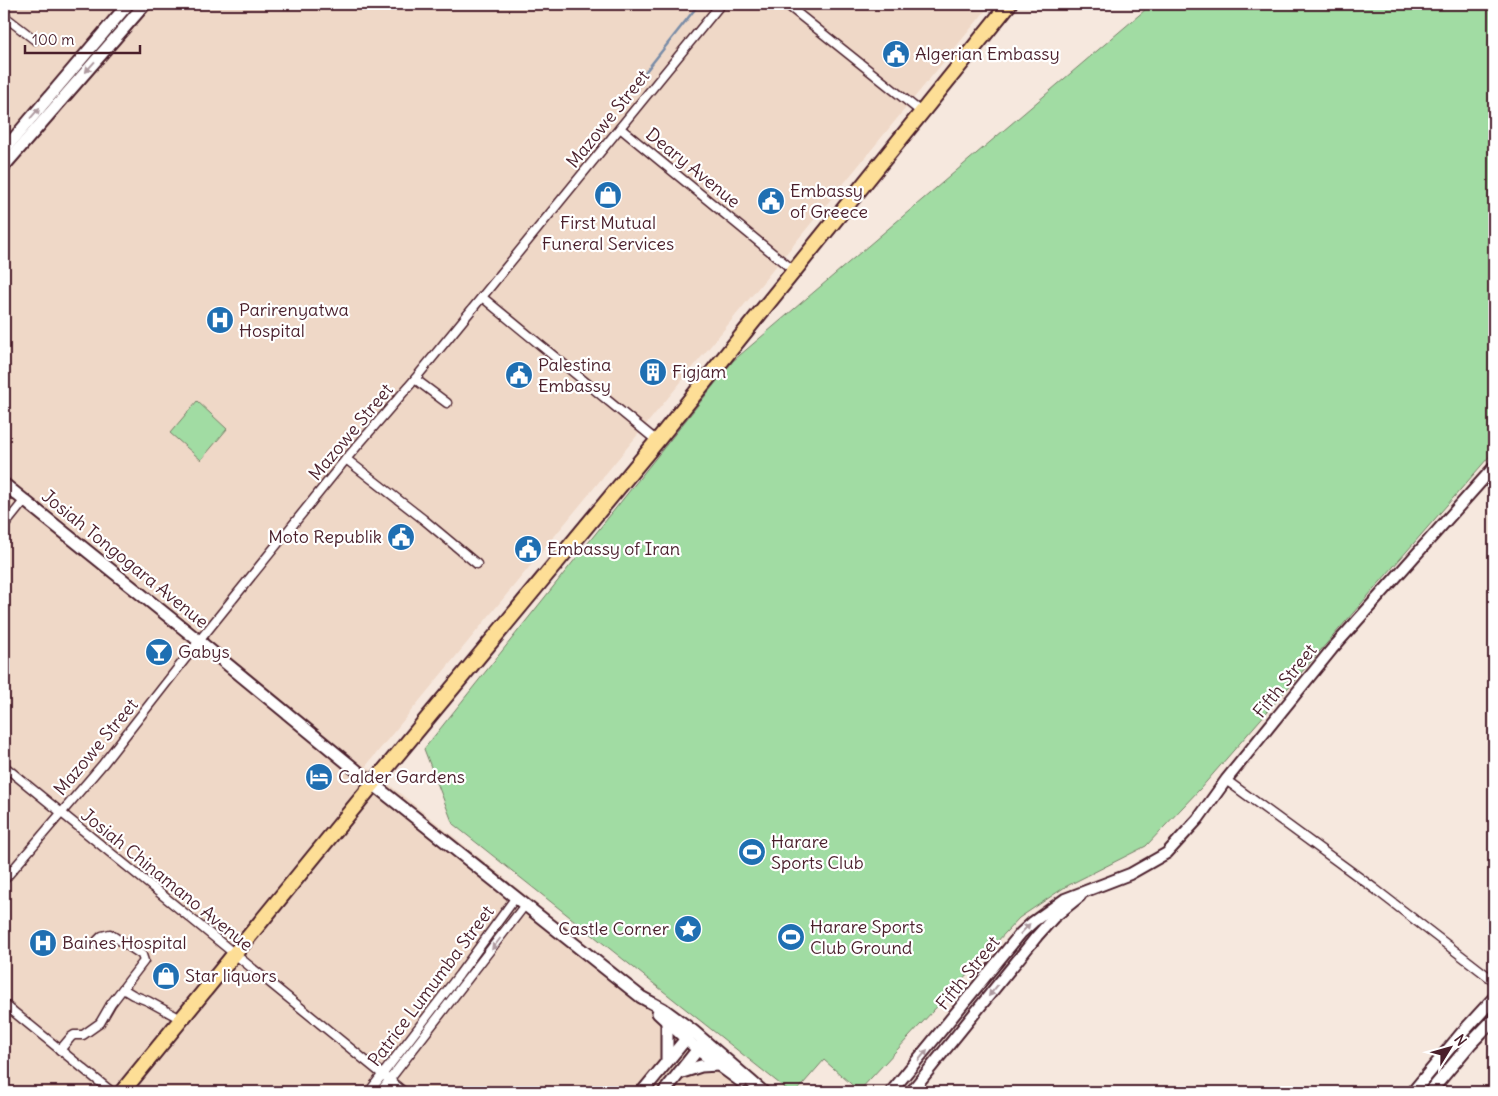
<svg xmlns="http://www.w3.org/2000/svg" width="1498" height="1096" viewBox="0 0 1498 1096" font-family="Delius,sans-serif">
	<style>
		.built { fill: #efd8c7 }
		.green { fill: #a1dca3; stroke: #767e67 }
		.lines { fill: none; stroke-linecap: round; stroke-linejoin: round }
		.stream { stroke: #798ca7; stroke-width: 2.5 }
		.minor-casing { stroke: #4a1f2b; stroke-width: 11 }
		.tertiary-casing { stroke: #4a1f2b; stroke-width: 14 }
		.secondary-casing { stroke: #4a1f2b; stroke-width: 15 }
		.trunk-casing { stroke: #4a1f2b; stroke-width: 18 }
		.minor { stroke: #fff; stroke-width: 8 }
		.tertiary { stroke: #fff; stroke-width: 10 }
		.secondary { stroke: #fff; stroke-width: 11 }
		.trunk { stroke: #fdde96; stroke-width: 14 }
		.oneway { fill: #ae9aa0 }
		.labels { text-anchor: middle; stroke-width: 4.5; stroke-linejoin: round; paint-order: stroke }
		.poi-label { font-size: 18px; fill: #4a1f2b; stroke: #fff; text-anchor: start }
		.street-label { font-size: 18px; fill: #4a1f2b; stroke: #fff }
	</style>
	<rect width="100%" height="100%" fill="#f6e8de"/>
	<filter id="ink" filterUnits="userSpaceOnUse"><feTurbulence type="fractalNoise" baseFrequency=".02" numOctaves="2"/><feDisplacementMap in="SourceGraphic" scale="10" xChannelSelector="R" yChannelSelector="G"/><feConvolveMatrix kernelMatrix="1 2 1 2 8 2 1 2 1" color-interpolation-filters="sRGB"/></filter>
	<g filter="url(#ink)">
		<path class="built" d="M4 4H991L366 766 770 1092H4Z"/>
		<g class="green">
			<path d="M1152 4H1494V451L1200 789 1146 846 1065 887 1019 918 859 1091 824 1060 796 1092H790L453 824 424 749 733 361Z"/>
			<path d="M197 401 227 429 201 460 170 433Z"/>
		</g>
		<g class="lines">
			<path class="stream" d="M639 80 699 4"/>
			<g class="minor-casing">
				<g id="minor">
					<path d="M786 4 921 112"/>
					<path d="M4 16 35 40"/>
					<path d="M620 128 793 270"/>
					<path d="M482 297 657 441"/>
					<path d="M415 379 447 403"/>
					<path d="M346 459 423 519 477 564"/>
					<path d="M4 526 24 501"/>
					<path d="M4 766 404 1092"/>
					<path d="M1226 780 1375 889 1494 981"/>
					<path d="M4 880 103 764 199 641 346 459 415 379 721 4"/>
					<path d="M123 989 133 995 148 1001 181 1019"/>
					<path d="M4 1004 112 1092"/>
					<path d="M60 1050 71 1037 74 1035H83L100 1023 111 1004 144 961 142 955 110 934 102 936 95 943"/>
					<path d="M369 1092 459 975 516 897"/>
					<path d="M380 1092 525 905"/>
				</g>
			</g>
			<g class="tertiary-casing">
				<g id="tertiary">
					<path d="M891 1092 1021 933 1033 922 1065 899 1130 874 1167 853 1198 819 1226 780 1332 649 1494 467"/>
					<path d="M911 1092 1037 936 1054 917 1080 896"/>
				</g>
			</g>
			<g class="secondary-casing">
				<g id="secondary">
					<path d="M4 150 128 4"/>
					<path d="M4 166 145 4"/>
					<path d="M4 484 199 641 373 784 641 997 663 1009 693 1031 763 1092"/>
					<path d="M658 1013 697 1049 742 1082"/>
					<path d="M667 1021V1061"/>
					<path d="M679 1073 701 1066 718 1065"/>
					<path d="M642 1092 690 1034"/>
					<path d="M664 1092 702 1044"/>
					<path d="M1413 1092 1462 1033 1494 998"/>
					<path d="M1430 1092 1471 1043 1494 1019"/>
				</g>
			</g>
			<g class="trunk-casing">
				<path id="trunk" d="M122 1092 373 784 657 441 1009 4"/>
			</g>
			<use href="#minor" class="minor"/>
			<use href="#tertiary" class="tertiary"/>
			<use href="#secondary" class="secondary"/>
			<use href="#trunk" class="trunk"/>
		</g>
		<defs><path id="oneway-solid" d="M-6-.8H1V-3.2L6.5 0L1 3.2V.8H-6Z" transform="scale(1.25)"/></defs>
		<g class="oneway">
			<use href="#oneway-solid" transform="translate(90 67) rotate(131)"/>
			<use href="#oneway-solid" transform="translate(35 113) rotate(-49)"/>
			<use href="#oneway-solid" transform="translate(1025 929) rotate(-47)"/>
			<use href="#oneway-solid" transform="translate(496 944) rotate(127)"/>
			<use href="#oneway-solid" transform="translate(993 991) rotate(129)"/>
			<use href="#oneway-solid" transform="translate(923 1055) rotate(-50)"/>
		</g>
	</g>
	<defs>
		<g id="civic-disc" transform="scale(1.4375)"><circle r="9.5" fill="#1f6fb2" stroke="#fff"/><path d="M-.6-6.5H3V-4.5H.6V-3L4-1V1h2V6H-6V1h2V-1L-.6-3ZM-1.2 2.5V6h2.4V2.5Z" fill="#fff"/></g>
		<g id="shop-disc" transform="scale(1.4375)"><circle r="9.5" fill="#1f6fb2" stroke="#fff"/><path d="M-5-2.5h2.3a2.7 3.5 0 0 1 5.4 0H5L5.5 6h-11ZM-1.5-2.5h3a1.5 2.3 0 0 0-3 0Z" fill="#fff"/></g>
		<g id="hospital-disc" transform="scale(1.4375)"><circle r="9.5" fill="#1f6fb2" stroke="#fff"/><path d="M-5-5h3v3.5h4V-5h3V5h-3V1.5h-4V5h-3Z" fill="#fff"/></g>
		<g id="building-disc" transform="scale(1.4375)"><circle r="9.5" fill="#1f6fb2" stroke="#fff"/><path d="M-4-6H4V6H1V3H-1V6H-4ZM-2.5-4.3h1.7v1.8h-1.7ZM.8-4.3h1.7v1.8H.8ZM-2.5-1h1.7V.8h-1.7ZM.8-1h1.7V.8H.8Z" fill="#fff"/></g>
		<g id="bar-disc" transform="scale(1.4375)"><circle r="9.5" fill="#1f6fb2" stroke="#fff"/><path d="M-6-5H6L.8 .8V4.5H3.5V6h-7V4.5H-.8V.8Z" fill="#fff"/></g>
		<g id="hotel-disc" transform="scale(1.4375)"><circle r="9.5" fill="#1f6fb2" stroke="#fff"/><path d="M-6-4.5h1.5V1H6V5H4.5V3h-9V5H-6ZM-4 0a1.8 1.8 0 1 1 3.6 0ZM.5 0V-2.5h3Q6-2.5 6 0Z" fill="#fff"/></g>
		<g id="stadium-disc" transform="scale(1.4375)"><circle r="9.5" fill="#1f6fb2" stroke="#fff"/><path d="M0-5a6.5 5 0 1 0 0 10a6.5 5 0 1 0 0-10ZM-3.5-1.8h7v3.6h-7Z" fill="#fff"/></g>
		<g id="sight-disc" transform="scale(1.4375)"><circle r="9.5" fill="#1f6fb2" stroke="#fff"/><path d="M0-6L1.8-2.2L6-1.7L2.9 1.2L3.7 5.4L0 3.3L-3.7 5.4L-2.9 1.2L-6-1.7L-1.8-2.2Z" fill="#fff"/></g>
	</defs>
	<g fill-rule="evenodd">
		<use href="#civic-disc" x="896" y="54"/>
		<use href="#shop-disc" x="608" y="195"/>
		<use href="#civic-disc" x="771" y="201"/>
		<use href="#hospital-disc" x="220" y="320"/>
		<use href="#building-disc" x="653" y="372"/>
		<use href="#civic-disc" x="519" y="375"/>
		<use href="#civic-disc" x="401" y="537"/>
		<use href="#civic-disc" x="528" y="549"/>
		<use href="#bar-disc" x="159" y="652"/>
		<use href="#hotel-disc" x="319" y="777"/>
		<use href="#stadium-disc" x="752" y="852"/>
		<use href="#sight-disc" x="688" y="929"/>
		<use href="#stadium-disc" x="791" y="937"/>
		<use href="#hospital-disc" x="43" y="943"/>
		<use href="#shop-disc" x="166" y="976"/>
	</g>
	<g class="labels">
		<g class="poi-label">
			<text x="915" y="60">Algerian Embassy</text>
			<text x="790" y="197">Embassy<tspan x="790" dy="21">of Greece</tspan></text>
			<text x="608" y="229" text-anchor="middle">First Mutual<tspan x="608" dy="21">Funeral Services</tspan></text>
			<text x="239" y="316">Parirenyatwa<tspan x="239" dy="21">Hospital</tspan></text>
			<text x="538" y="371">Palestina<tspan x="538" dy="21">Embassy</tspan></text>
			<text x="672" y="378">Figjam</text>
			<text x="382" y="543" text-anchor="end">Moto Republik</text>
			<text x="547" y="555">Embassy of Iran</text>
			<text x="178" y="658">Gabys</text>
			<text x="338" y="783">Calder Gardens</text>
			<text x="771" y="848">Harare<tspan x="771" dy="21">Sports Club</tspan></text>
			<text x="810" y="933">Harare Sports<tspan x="810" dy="21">Club Ground</tspan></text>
			<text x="669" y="935" text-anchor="end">Castle Corner</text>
			<text x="62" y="949">Baines Hospital</text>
			<text x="185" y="982">Star liquors</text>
		</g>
		<g class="street-label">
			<text transform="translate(608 119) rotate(-51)" y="6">Mazowe Street</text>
			<text transform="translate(693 168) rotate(39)" y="6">Deary Avenue</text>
			<text transform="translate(351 432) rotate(-50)" y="6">Mazowe Street</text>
			<text transform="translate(125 559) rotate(39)" y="6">Josiah Tongogara Avenue</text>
			<text transform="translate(1285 681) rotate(-51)" y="6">Fifth Street</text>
			<text transform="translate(96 747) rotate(-50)" y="6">Mazowe Street</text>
			<text transform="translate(167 880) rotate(39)" y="6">Josiah Chinamano Avenue</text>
			<text transform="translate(968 973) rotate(-51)" y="6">Fifth Street</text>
			<text transform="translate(431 986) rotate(-53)" y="6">Patrice Lumumba Street</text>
		</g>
	</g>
	<rect width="1498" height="1096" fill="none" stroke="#fff" stroke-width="20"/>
	<rect x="10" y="10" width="1478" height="1076" fill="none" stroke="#4a1f2b" stroke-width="2" filter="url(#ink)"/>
	<g transform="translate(1450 1048) rotate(53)" stroke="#ffffff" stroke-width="4" paint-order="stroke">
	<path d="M0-4L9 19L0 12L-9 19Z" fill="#4a1f2b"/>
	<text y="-8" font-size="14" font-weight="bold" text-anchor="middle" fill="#4a1f2b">N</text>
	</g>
	<path d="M25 45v8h115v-8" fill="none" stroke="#4a1f2b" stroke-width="2.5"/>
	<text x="32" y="45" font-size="15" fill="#4a1f2b" stroke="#ffffff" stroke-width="4" paint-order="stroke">100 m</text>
</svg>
